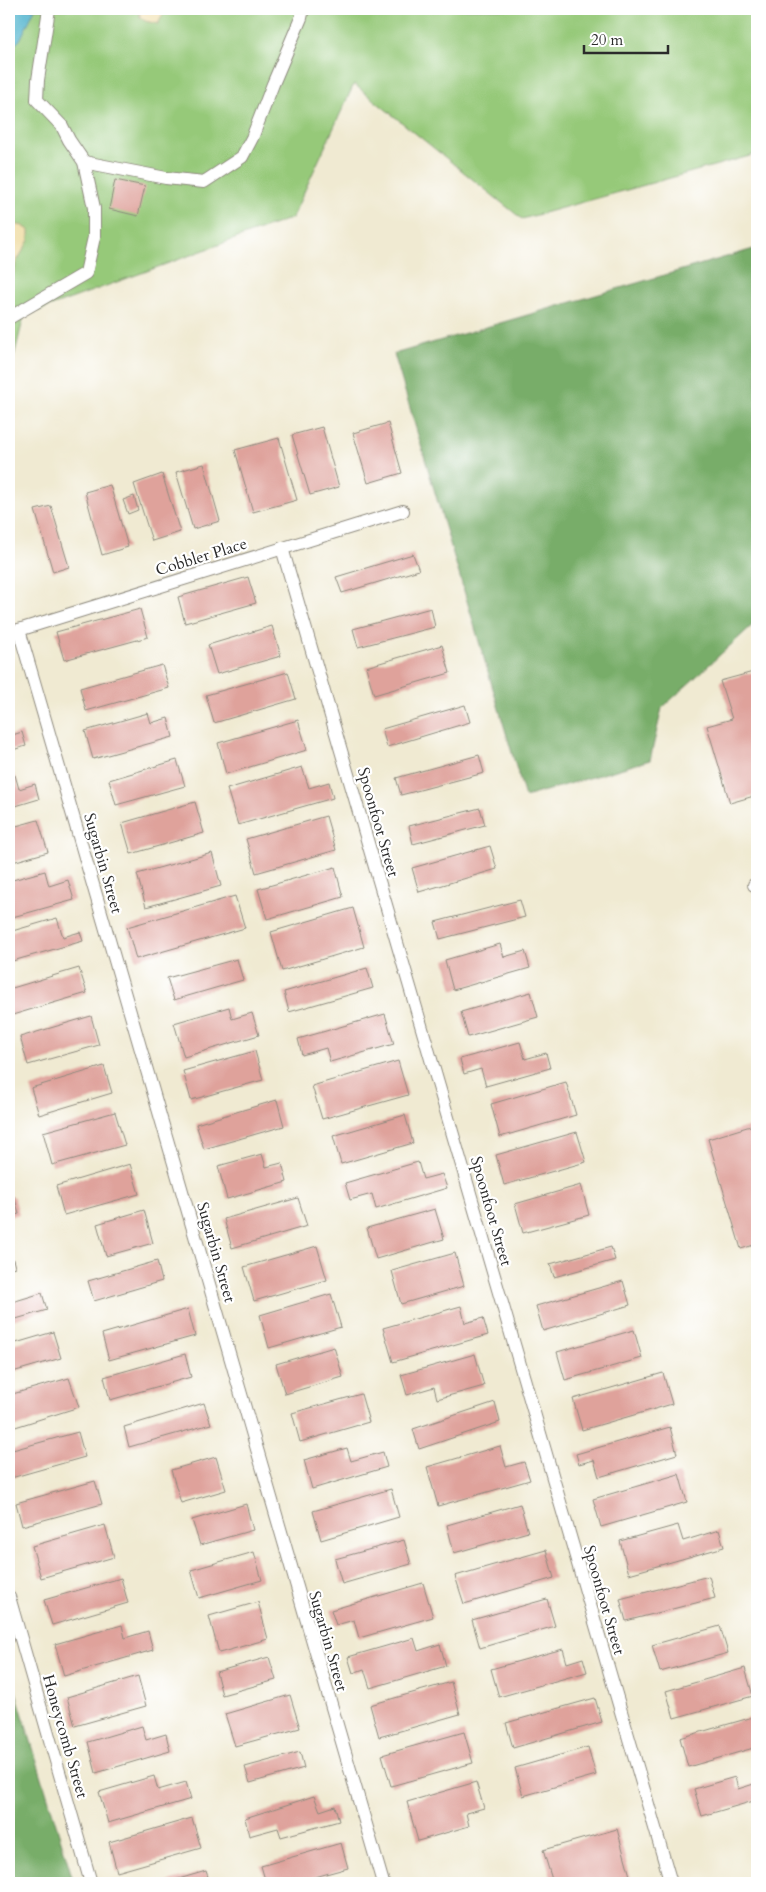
<svg xmlns="http://www.w3.org/2000/svg" width="766" height="1892" viewBox="0 0 766 1892" font-family="Cardo,serif">
	<style>
		.green { fill: #96c979; stroke: #607a52 }
		.forest { fill: #78ad69; stroke: #526c4a }
		.sand { fill: #eeda9e; stroke: #8c8264 }
		.water { fill: #4eb2cd; stroke: #3c6e7c }
		.building { fill: #dfa29b }
		.lines { fill: none; stroke-linecap: round; stroke-linejoin: round }
		.lane-casing { stroke: #8e8a7e; stroke-width: 14 }
		.lane { stroke: #fff; stroke-width: 12 }
		.labels { text-anchor: middle; stroke-width: 4.5; stroke-linejoin: round; paint-order: stroke }
		.street-label { font-size: 16px; fill: #2b2b2b; stroke: #fff }
	</style>
	<rect width="100%" height="100%" fill="#fff"/>
	<filter id="ink" filterUnits="userSpaceOnUse"><feTurbulence type="fractalNoise" baseFrequency=".02" numOctaves="2"/><feDisplacementMap in="SourceGraphic" scale="10" xChannelSelector="R" yChannelSelector="G"/><feConvolveMatrix kernelMatrix="1 2 1 2 8 2 1 2 1" color-interpolation-filters="sRGB"/></filter>
	<filter id="wash" filterUnits="userSpaceOnUse"><feTurbulence type="fractalNoise" baseFrequency=".0096" numOctaves="4" result="noise"/><feDisplacementMap in="SourceGraphic" scale="20" xChannelSelector="R" yChannelSelector="G"/><feGaussianBlur stdDeviation="1.12" result="paint"/><feColorMatrix in="noise" values="0 0 0 0 0 0 0 0 0 0 0 0 0 0 0 0 0 1.4 0 .05"/><feComposite in="paint" operator="in"/></filter>
	<g filter="url(#wash)">
		<rect width="100%" height="100%" fill="#f0ead2"/>
		<path class="green" d="M9 9H757V154L522 219 354 84 292 218 24 316 9 377Z"/>
		<g class="forest">
			<path d="M757 248V621L662 708 650 760 525 797 394 354Z"/>
			<path d="M9 1669 74 1883H9Z"/>
		</g>
		<g class="sand">
			<path d="M139 9H166L158 24 145 21 140 17Z"/>
			<path d="M14 224 23 226 29 230V240L16 263 14 273 9 278V228Z"/>
		</g>
		<path class="water" d="M9 9H35L20 40 9 50Z"/>
		<g id="blocks">
			<g class="building">
				<path d="M115 180 145 186 138 216 109 209Z"/>
				<path d="M388 423 402 473 368 483 353 433Z"/>
				<path d="M322 427 339 487 310 495 292 435Z"/>
				<path d="M279 438 297 500 253 512 235 450Z"/>
				<path d="M204 464 220 521 193 529 176 472Z"/>
				<path d="M162 474 180 532 152 541 134 484Z"/>
				<path d="M110 485 128 547 102 555 85 492Z"/>
				<path d="M134 496 138 510 128 514 123 500Z"/>
				<path d="M51 506 69 567 53 572 35 510Z"/>
				<path d="M413 554 419 570 342 593 336 577Z"/>
				<path d="M248 577 256 603 185 623 178 597Z"/>
				<path d="M431 608 435 627 358 647 353 629Z"/>
				<path d="M140 609 148 637 64 660 56 632Z"/>
				<path d="M272 626 281 656 217 674 208 645Z"/>
				<path d="M442 645 450 673 374 695 366 667Z"/>
				<path d="M162 665 169 688 86 711 80 688Z"/>
				<path d="M757 671V806L754 796 730 803 707 726 732 719 720 681Z"/>
				<path d="M288 672 296 699 214 723 206 695Z"/>
				<path d="M465 705 470 722 387 747 382 729Z"/>
				<path d="M148 713 151 723 168 718 173 737 93 759 85 731Z"/>
				<path d="M298 720 307 750 226 774 218 743Z"/>
				<path d="M22 732 26 746 9 751V736Z"/>
				<path d="M479 755 484 773 401 795 396 778Z"/>
				<path d="M177 760 185 786 116 805 109 780Z"/>
				<path d="M302 767 309 788 329 782 333 798 238 825 227 789Z"/>
				<path d="M15 775 19 789 35 784 39 799 9 808V777Z"/>
				<path d="M195 802 204 833 131 854 122 823Z"/>
				<path d="M480 808 485 825 413 844 409 826Z"/>
				<path d="M326 816 336 850 256 873 246 839Z"/>
				<path d="M38 820 48 852 9 863V828Z"/>
				<path d="M490 846 497 869 419 892 412 868Z"/>
				<path d="M212 853 221 886 146 907 137 874Z"/>
				<path d="M335 867 343 897 267 919 258 889Z"/>
				<path d="M45 871 49 886 68 880 74 900 9 918V881Z"/>
				<path d="M235 896 245 928 136 959 127 927Z"/>
				<path d="M520 900 525 917 440 939 435 922Z"/>
				<path d="M353 908 364 947 282 971 271 932Z"/>
				<path d="M57 918 63 937 80 932 83 941 9 962V932Z"/>
				<path d="M500 944 504 957 525 951 530 968 453 990 445 960Z"/>
				<path d="M237 959 243 980 174 1000 167 978Z"/>
				<path d="M79 968 87 993 9 1016V989Z"/>
				<path d="M367 968 373 988 289 1012 284 992Z"/>
				<path d="M531 992 538 1017 468 1037 461 1012Z"/>
				<path d="M229 1007 232 1019 252 1013 259 1035 184 1057 174 1023Z"/>
				<path d="M385 1014 394 1044 330 1062 326 1048 302 1055 298 1039Z"/>
				<path d="M91 1016 99 1045 28 1065 20 1037Z"/>
				<path d="M520 1042 525 1059 546 1053 550 1068 486 1086 481 1069 464 1074 460 1059Z"/>
				<path d="M255 1051 263 1080 191 1100 183 1071Z"/>
				<path d="M398 1061 408 1095 322 1119 312 1086Z"/>
				<path d="M104 1066 112 1093 39 1115 31 1088Z"/>
				<path d="M566 1082 576 1115 500 1137 491 1104Z"/>
				<path d="M277 1100 284 1126 204 1149 196 1124Z"/>
				<path d="M115 1112 125 1145 52 1165 43 1132Z"/>
				<path d="M405 1115 413 1143 341 1164 333 1136Z"/>
				<path d="M757 1124V1244L741 1249 708 1139Z"/>
				<path d="M577 1132 586 1162 504 1185 496 1155Z"/>
				<path d="M262 1154 266 1167 282 1163 287 1182 227 1199 218 1166Z"/>
				<path d="M418 1162 423 1179 442 1174 447 1188 376 1209 372 1194 350 1200 345 1183Z"/>
				<path d="M130 1164 139 1194 64 1215 56 1186Z"/>
				<path d="M581 1185 589 1215 523 1233 515 1204Z"/>
				<path d="M14 1196 19 1214 9 1217V1197Z"/>
				<path d="M298 1198 307 1226 232 1248 224 1219Z"/>
				<path d="M435 1209 444 1239 376 1259 367 1228Z"/>
				<path d="M144 1210 153 1243 106 1256 97 1224Z"/>
				<path d="M9 1245 15 1267 9 1269Z"/>
				<path d="M317 1246 327 1280 254 1301 244 1267Z"/>
				<path d="M611 1247 615 1260 554 1277 550 1264Z"/>
				<path d="M455 1253 464 1286 401 1304 392 1271Z"/>
				<path d="M157 1261 162 1281 94 1301 88 1281Z"/>
				<path d="M623 1281 630 1305 543 1331 536 1306Z"/>
				<path d="M42 1293 47 1310 9 1321V1303Z"/>
				<path d="M331 1294 341 1327 269 1348 260 1315Z"/>
				<path d="M461 1306 465 1323 483 1318 488 1335 393 1362 383 1328Z"/>
				<path d="M188 1309 195 1336 109 1360 102 1334Z"/>
				<path d="M634 1330 642 1358 565 1380 557 1352Z"/>
				<path d="M53 1332 61 1358 9 1373V1345Z"/>
				<path d="M334 1347 343 1377 285 1394 276 1364Z"/>
				<path d="M185 1354 191 1377 110 1400 104 1377Z"/>
				<path d="M475 1354 484 1386 437 1399 434 1387 407 1395 401 1375Z"/>
				<path d="M663 1373 672 1404 582 1430 573 1399Z"/>
				<path d="M69 1378 79 1407 9 1429V1395Z"/>
				<path d="M361 1394 369 1422 300 1442 292 1413Z"/>
				<path d="M495 1402 500 1422 419 1449 413 1429Z"/>
				<path d="M204 1403 211 1424 129 1447 124 1427Z"/>
				<path d="M670 1427 677 1454 599 1477 594 1460 579 1464 576 1454Z"/>
				<path d="M78 1432 85 1457 11 1478 9 1471V1451Z"/>
				<path d="M500 1446 506 1467 524 1462 530 1480 438 1506 427 1467Z"/>
				<path d="M347 1448 351 1461 383 1452 387 1467 312 1489 304 1460Z"/>
				<path d="M216 1457 226 1490 181 1503 171 1470Z"/>
				<path d="M679 1474 687 1502 601 1527 593 1499Z"/>
				<path d="M95 1481 102 1504 22 1526 16 1503Z"/>
				<path d="M391 1489 399 1517 321 1540 313 1511Z"/>
				<path d="M246 1504 253 1530 200 1545 192 1520Z"/>
				<path d="M520 1504 528 1532 454 1553 447 1525Z"/>
				<path d="M105 1525 114 1557 41 1578 32 1546Z"/>
				<path d="M678 1525 683 1541 719 1530 724 1547 629 1574 620 1541Z"/>
				<path d="M404 1540 411 1564 342 1584 335 1559Z"/>
				<path d="M546 1550 554 1578 464 1604 455 1576Z"/>
				<path d="M254 1552 262 1580 199 1598 191 1570Z"/>
				<path d="M709 1576 715 1598 626 1621 620 1599Z"/>
				<path d="M121 1578 128 1603 52 1625 44 1600Z"/>
				<path d="M423 1583 433 1617 359 1638 354 1620 336 1625 331 1610Z"/>
				<path d="M547 1599 555 1626 480 1648 472 1620Z"/>
				<path d="M258 1602 268 1639 219 1653 209 1616Z"/>
				<path d="M122 1625 125 1638 148 1631 153 1650 64 1676 55 1644Z"/>
				<path d="M720 1626 728 1653 660 1672 652 1645Z"/>
				<path d="M414 1638 418 1651 440 1644 446 1666 370 1688 364 1669 353 1673 348 1657Z"/>
				<path d="M563 1649 567 1663 583 1658 587 1672 499 1697 491 1669Z"/>
				<path d="M269 1657 276 1680 222 1695 216 1672Z"/>
				<path d="M745 1668 753 1696 674 1718 666 1691Z"/>
				<path d="M138 1676 146 1706 75 1726 67 1697Z"/>
				<path d="M451 1682 460 1714 379 1737 370 1705Z"/>
				<path d="M290 1695 300 1728 235 1746 225 1714Z"/>
				<path d="M595 1698 602 1722 513 1748 506 1723Z"/>
				<path d="M753 1717 757 1733V1747L688 1767 680 1738Z"/>
				<path d="M142 1726 146 1740 166 1734 170 1751 96 1773 88 1742Z"/>
				<path d="M464 1732 473 1763 391 1786 382 1755Z"/>
				<path d="M588 1747 596 1775 523 1796 515 1768Z"/>
				<path d="M300 1752 304 1768 250 1783 245 1767Z"/>
				<path d="M154 1776 158 1790 186 1782 191 1799 108 1823 99 1792Z"/>
				<path d="M735 1777 738 1789 757 1783V1800L702 1816 694 1789Z"/>
				<path d="M476 1782 484 1808 466 1813 469 1826 418 1841 407 1802Z"/>
				<path d="M314 1796 320 1811 335 1806 339 1821 281 1837 278 1828 249 1836 245 1818Z"/>
				<path d="M192 1818 201 1848 117 1872 109 1842Z"/>
				<path d="M617 1829 632 1883H589V1882L583 1883H553L543 1850Z"/>
				<path d="M341 1843 348 1868 293 1883H266L261 1866Z"/>
				<path d="M206 1871 210 1883H165Z"/>
			</g>
		</g>
	</g>
	<g filter="url(#ink)">
		<use href="#blocks" fill-opacity="0" stroke="#8e8a7e" stroke-width="1"/>
		<g class="lines">
			<g class="lane-casing">
				<g id="lane">
					<path d="M84 162 166 178 204 182 242 157 252 138 273 84 301 18 303 9"/>
					<path d="M9 318 86 273 94 237V208L84 162 69 140 62 126 37 100 38 80 49 9"/>
					<path d="M282 548 671 1883"/>
					<path d="M19 630 383 1883"/>
					<path d="M9 633 403 511"/>
					<path d="M754 885 757 884"/>
					<path d="M9 1597 91 1883"/>
				</g>
			</g>
			<use href="#lane" class="lane"/>
		</g>
	</g>
	<g class="labels">
		<g class="street-label">
			<text transform="translate(201 556) rotate(-17)" y="6">Cobbler Place</text>
			<text transform="translate(379 822) rotate(74)" y="6">Spoonfoot Street</text>
			<text transform="translate(104 863) rotate(74)" y="6">Sugarbin Street</text>
			<text transform="translate(492 1211) rotate(74)" y="6">Spoonfoot Street</text>
			<text transform="translate(217 1252) rotate(74)" y="6">Sugarbin Street</text>
			<text transform="translate(605 1600) rotate(74)" y="6">Spoonfoot Street</text>
			<text transform="translate(329 1641) rotate(74)" y="6">Sugarbin Street</text>
			<text transform="translate(66 1736) rotate(74)" y="6">Honeycomb Street</text>
		</g>
	</g>
	<rect width="766" height="1892" fill="none" stroke="#fff" stroke-width="30"/>
	<path d="M584 45v8h84v-8" fill="none" stroke="#2b2b2b" stroke-width="2.5"/>
	<text x="591" y="45" font-size="15" fill="#2b2b2b" stroke="#ffffff" stroke-width="4" paint-order="stroke">20 m</text>
</svg>
